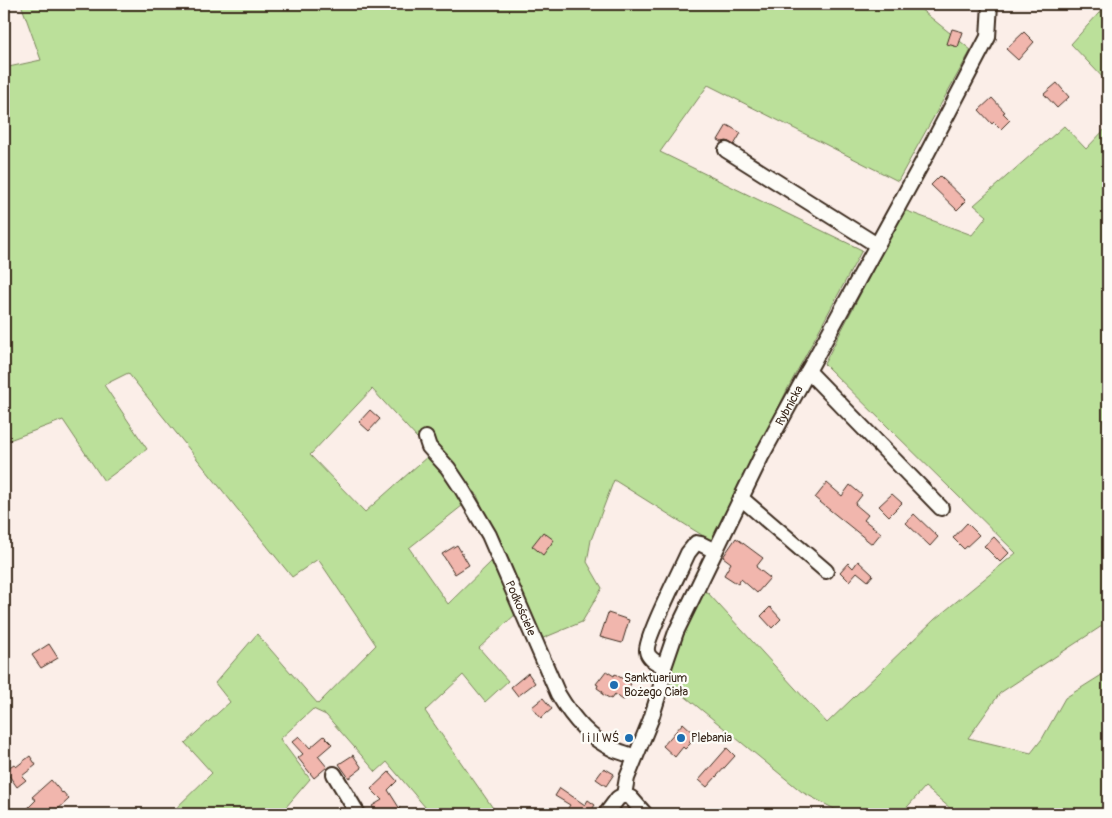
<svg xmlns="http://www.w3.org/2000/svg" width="1112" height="818" viewBox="0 0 1112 818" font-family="Pangolin,sans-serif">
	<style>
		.green { fill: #bbe09a; stroke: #7b855c }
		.building { fill: #f1b6ad; stroke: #3b2a1e }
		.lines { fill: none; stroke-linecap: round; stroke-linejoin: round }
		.minor-casing { stroke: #3b2a1e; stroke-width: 18 }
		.minor { stroke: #fdfcf7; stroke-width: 14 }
		.poi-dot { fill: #1f6fb2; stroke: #fdfcf7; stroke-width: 2 }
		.labels { text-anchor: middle; stroke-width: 4.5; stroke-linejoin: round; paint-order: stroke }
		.street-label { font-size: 12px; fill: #3b2a1e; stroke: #fdfcf7 }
		.poi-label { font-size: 12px; fill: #3b2a1e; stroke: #fdfcf7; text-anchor: start }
	</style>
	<rect width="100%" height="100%" fill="#fbeee8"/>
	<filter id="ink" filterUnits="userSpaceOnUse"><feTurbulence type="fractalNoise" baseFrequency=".02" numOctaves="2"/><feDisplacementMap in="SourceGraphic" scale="10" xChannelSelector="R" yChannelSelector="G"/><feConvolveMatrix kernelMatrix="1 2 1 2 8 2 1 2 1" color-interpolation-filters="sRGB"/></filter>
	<g filter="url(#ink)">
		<g class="green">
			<path d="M21 4H914L971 50 898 181 708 85 660 152 862 250 788 388 713 542 614 480 591 540 587 562 602 588 582 622 541 639 476 493 443 459 422 434 417 438 372 389 310 455 365 512 428 456 423 447 467 502 409 548 448 604 493 560 518 612 479 648 508 681 485 702 463 675 425 711 495 811 492 814H431L387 762 376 772 326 715 313 709 280 739 310 779 280 814H170L212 773 185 743 230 702 215 683 257 634 318 704 376 645 318 559 292 577 128 373 104 385 147 449 104 481 63 420 4 442V68L41 60Z"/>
			<path d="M1107 4H1108V83L1071 44Z"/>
			<path d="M1064 126 1086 149 1108 126V622L1000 693 968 738 1031 753 1042 739 1065 698 1108 671V814H957L925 787 901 814H844L802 792 665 680 699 588 708 593 827 723 935 619 1016 553 824 364 904 210 972 235 987 216 974 205Z"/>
		</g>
		<g class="building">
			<path d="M952 29 963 32 958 47 947 44Z"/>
			<path d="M1024 32 1034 42 1018 60 1006 49Z"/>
			<path d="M1057 83 1069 97 1057 108 1044 94Z"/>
			<path d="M992 98 1005 112 1003 113 1010 120 1001 129 994 122 992 124 979 110Z"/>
			<path d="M727 125 741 133 734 145 727 141 722 142 718 140Z"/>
			<path d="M940 176 966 201 957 210 931 185Z"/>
			<path d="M370 410 380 419 369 431 359 422Z"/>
			<path d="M827 483 842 496 850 485 862 495 855 504 868 515 864 520 881 533 872 544 815 498Z"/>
			<path d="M892 494 902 503 889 516 879 506Z"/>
			<path d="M914 514 938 537 930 546 906 523Z"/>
			<path d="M967 523 979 535 964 549 953 538Z"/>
			<path d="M543 532 554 540 543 555 532 546Z"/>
			<path d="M994 537 1009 553 1000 562 984 546Z"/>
			<path d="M736 538 763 558 756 567 770 578 757 593 741 579 738 584 724 575 731 563 723 557Z"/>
			<path d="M457 545 469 565 455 574 442 554Z"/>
			<path d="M858 561 873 575 868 581 857 572 849 581 840 572 848 563 853 568Z"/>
			<path d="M770 607 781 619 772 628 761 616Z"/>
			<path d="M608 613 629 620 622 643 600 637Z"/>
			<path d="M49 644 58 658 41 668 32 655Z"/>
			<path d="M606 671 614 676 615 674 631 684 628 688 629 695 627 698 623 700 615 694 611 699 602 694 603 692 597 688 598 685 596 684Z"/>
			<path d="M528 673 535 683 518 696 511 687Z"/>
			<path d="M543 698 552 709 541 718 532 707Z"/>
			<path d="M683 723 695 734 689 742 691 743 685 749 683 747 675 757 663 746Z"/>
			<path d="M299 736 310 748 324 736 332 744 318 756 327 767 314 778 298 758 303 754 292 742Z"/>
			<path d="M727 748 735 756 707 787 699 780Z"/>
			<path d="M353 755 362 768 349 778 339 764Z"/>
			<path d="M30 756 36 765 22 776 26 780 17 787 5 770 14 764 16 767Z"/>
			<path d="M604 768 614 774 606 786 596 779Z"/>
			<path d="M389 772 397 781 388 790 400 809 392 814H378L372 806 382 800 371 789Z"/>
			<path d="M51 780 62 793 63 792 69 799 53 814H22L36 800 32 797Z"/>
			<path d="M560 788 585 805 588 800 595 805 589 814H564L570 805 555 796Z"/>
		</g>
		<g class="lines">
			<g class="minor-casing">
				<g id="minor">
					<path d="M726 150 877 245"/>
					<path d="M808 371 941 508"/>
					<path id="s1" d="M426 438 429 447 448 468 462 489 489 535 558 694C571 716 588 738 613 749 620 752 628 754 635 757"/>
					<path d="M741 498 826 571"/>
					<path d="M664 667C658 663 648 659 647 651 645 639 681 569 688 553L696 543 701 544 715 551"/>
					<path d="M334 774 358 814"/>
					<path id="s2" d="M624 795 627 778 651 719 660 690 664 667 676 632 761 457 922 163 988 37 990 4"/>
					<path d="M624 795 631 798 645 814"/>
					<path d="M606 814 618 798 624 795"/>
				</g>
			</g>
			<use href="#minor" class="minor"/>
		</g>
	</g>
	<g class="poi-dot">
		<circle cx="614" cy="685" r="5"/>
		<circle cx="629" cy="738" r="5"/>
		<circle cx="681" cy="738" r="5"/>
	</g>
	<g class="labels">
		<g class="street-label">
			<text dy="4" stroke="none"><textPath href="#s2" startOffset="425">Rybnicka</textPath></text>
			<text dy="4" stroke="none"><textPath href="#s1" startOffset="196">Podkościele</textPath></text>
		</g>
		<g class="poi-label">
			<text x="624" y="682">Sanktuarium<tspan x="624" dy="14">Bożego Ciała</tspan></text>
			<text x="619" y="742" text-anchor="end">I i II WŚ</text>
			<text x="691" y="742">Plebania</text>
		</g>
	</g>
	<rect width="1112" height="818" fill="none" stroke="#fdfcf7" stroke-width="20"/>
	<rect x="10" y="10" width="1092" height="798" fill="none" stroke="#3b2a1e" stroke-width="2" filter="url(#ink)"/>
</svg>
